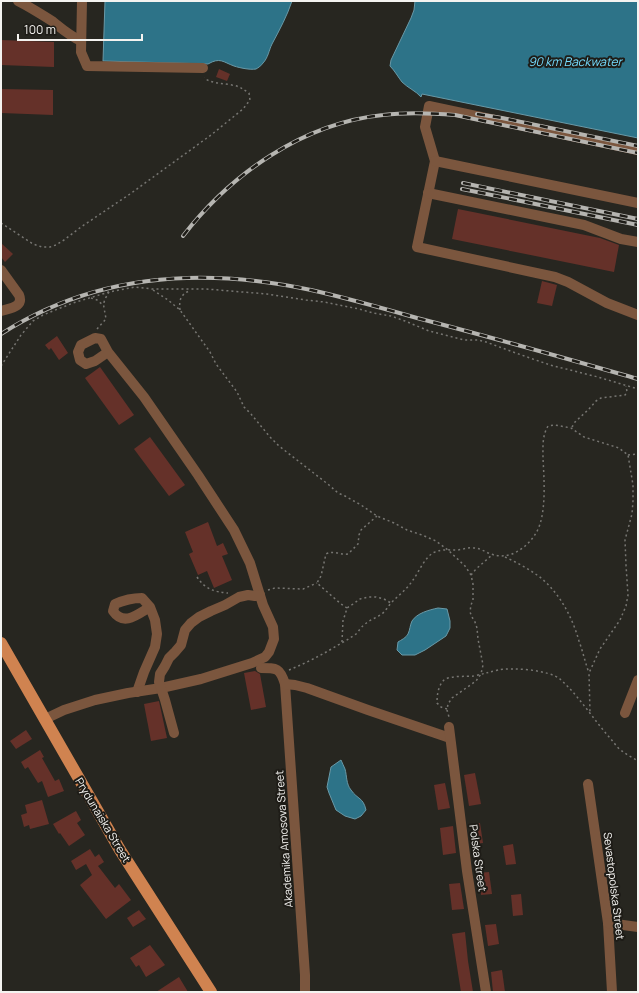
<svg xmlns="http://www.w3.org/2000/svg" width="639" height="993" viewBox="0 0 639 993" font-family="Manrope,sans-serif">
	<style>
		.water { fill: #2d7388; stroke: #6999a7 }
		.building { fill: #653129 }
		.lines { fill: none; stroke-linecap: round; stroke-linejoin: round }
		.path { stroke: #777672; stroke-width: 1.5; stroke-dasharray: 2 3; stroke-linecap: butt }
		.minor { stroke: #7b563e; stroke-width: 10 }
		.major { stroke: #d08350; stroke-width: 12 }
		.rail-casing { stroke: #b6b5b1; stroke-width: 4 }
		.rail { stroke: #1e1c17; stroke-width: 2.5; stroke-dasharray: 8; stroke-linecap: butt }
		.labels { text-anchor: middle; stroke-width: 4; stroke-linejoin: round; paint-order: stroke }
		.street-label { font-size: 11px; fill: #f4f3f0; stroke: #1e1c17 }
		.water-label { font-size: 12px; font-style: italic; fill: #74dbfd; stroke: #1e1c17 }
	</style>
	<rect width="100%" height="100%" fill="#272620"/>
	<g class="water">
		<path d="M105 1H292C287 16 280 29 272 44 269 50 268 58 263 63 262 65 258 68 256 69 250 70 240 68 234 66 223 62 220 57 208 64L103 61Z"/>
		<path d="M415 1H638V138L422 94 421 97C416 91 408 88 402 82 398 77 395 71 390 66L391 60 411 18 414 10Z"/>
		<path d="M438 608 447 609 450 621V628L446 636 425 650 415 655H402L397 650 398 642C401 640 406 638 408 634 410 630 410 625 412 621 417 613 429 610 438 608Z"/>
		<path d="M341 760C342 763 344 766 345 769 347 776 346 784 351 790 358 800 363 797 366 810L361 816 355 819 345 816 336 810 329 793 327 787 331 767Z"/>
	</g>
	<g class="building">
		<path d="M1 40 54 42V67L1 65Z"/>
		<path d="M219 69 230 74 227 81 216 77Z"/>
		<path d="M1 89 53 90V115L1 113Z"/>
		<path d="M458 209 600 238 619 245 614 272 452 239Z"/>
		<path d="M1 243 13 254 5 262 1 257Z"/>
		<path d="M542 281 557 285 552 306 537 303Z"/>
		<path d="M57 336 68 353 59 360 51 348 49 350 45 345Z"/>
		<path d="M100 367 134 415 119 425 85 378Z"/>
		<path d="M150 437 185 485 169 496 134 449Z"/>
		<path d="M208 522 217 546 223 543 228 554 222 556 232 580 214 588 207 571 198 575 189 554 193 552 185 532Z"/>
		<path d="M255 671 260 674 266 707 251 710 244 673Z"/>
		<path d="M159 701 167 738 151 741 144 704Z"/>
		<path d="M26 730 32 739 16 749 10 741Z"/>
		<path d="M40 750 44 757 42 758 55 781 59 779 64 791 48 797 42 781 38 783 28 767 25 769 21 762Z"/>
		<path d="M475 773 481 804 469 806 464 775Z"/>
		<path d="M445 783 450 808 438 810 434 785Z"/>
		<path d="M42 800 49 824 30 829 29 825 24 827 21 815 27 813 25 805Z"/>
		<path d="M76 811 81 820 77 823 85 835 69 846 60 833 59 834 53 824Z"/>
		<path d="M480 823 483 843 474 844 472 824Z"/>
		<path d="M453 826 456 853 443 855 440 828Z"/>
		<path d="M513 844 516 864 506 865 503 846Z"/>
		<path d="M90 849 95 857 99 854 104 862 98 866 115 888 119 884 131 900 106 919 80 885 92 875 86 864 76 870 71 861Z"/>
		<path d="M489 872 492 894 481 895 478 873Z"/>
		<path d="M460 883 464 909 452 910 449 884Z"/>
		<path d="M521 894 523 915 513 916 511 895Z"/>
		<path d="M139 910 146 919 133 927 127 918Z"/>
		<path d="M496 924 499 944 488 946 485 925Z"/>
		<path d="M465 932 468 961 473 992H461L458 973 452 934Z"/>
		<path d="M150 945 165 965 146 977 139 965 136 967 130 958Z"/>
		<path d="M502 970 505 992H493L491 972Z"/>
		<path d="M179 977 188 992H156Z"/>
	</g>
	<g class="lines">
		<g class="path">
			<path d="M1 223 33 244 42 247H50L56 245 64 240 81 227 130 194 211 135 243 109 250 100 249 93C243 89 239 86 232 85 222 83 213 84 204 78"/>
			<path d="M153 290 168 300 180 310 210 352 216 364 237 392 244 407 251 414 270 437 279 446 329 485 338 493 345 496 361 505 377 516 394 523 407 530 422 535 436 541 448 550 465 566 471 575 473 584V600L471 605 470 612 472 617 475 622 477 628 478 639 483 665 481 674 476 681 452 698 448 704 447 710 449 717"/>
			<path d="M91 298 97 300 103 305"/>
			<path d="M180 310C179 301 180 295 189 291"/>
			<path d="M97 329 106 319C104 305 101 305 109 292"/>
			<path d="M1 366 21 335 33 321 43 315 73 303 109 292 135 287 152 289H206L267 294 306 300 324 302 359 309 373 313 391 316 405 321 429 331 464 340H478L486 342 513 352 550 365 598 377 638 389"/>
			<path d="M572 427 575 422 588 410 596 401 601 398 625 395 627 392 626 386"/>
			<path d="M628 455 638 454"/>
			<path d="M505 557C516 562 527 568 537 575 558 590 572 616 579 641 583 652 585 662 589 673"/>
			<path d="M471 575 476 569 492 555"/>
			<path d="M197 577C205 589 214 592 228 593"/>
			<path d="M268 590 275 588 303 589 317 583"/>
			<path d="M347 608 341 604 317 583 321 576 326 554C334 550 340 555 348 554L358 544 359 535 361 530 377 516"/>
			<path d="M342 642 343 620 345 615 347 608 353 604 360 599 368 597H376L384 599 391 603"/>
			<path d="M289 670C306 663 322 655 338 645 344 642 350 638 356 634 359 631 361 627 364 625 370 619 378 618 384 612 387 609 389 605 392 602 399 595 407 589 413 580 419 572 425 556 435 552 442 549 449 550 456 550 462 550 468 547 474 548 480 548 485 552 491 554 509 561 527 548 536 533 547 515 544 479 543 458 543 447 542 436 548 426L555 425 571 428 584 437 619 448 628 455 633 485V501L632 514 625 540 626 565 628 595 626 606 620 620 600 649 589 673 590 713"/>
			<path d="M447 709 441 707 437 703C437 695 438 686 444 680 451 675 466 677 474 676 483 674 489 672 498 670 512 667 549 670 560 679 579 696 593 719 610 738 614 742 617 748 622 751 627 755 633 758 638 761"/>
		</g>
		<g class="minor">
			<path d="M18 1C30 7 41 14 52 21 62 29 70 36 81 41"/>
			<path d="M82 1 81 52 87 66 203 68"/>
			<path d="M638 150 429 106 425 127 435 161 417 247 555 277 568 282 607 303 638 315"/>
			<path d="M435 161 638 203"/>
			<path d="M428 193 584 225 621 239 638 242"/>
			<path d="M1 270 19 295C24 307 10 308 1 311"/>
			<path d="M261 668C277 668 280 668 285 684L305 975V992"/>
			<path d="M285 684 295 685 307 688 368 710 450 738"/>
			<path d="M137 692 144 672 155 647 157 634 155 620 150 607 142 598C132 598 124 600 115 604L113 611C124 627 138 614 150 607"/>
			<path d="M625 713 638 680"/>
			<path d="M45 719 64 710 95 700 128 693 161 688 201 679 252 663 265 657 269 652 274 639 273 627 263 605 250 563 234 530 198 475 144 397 108 352 101 339 95 338 81 345 78 352 80 360 86 364 95 361 108 352"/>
			<path d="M449 727 467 871 486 992"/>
			<path d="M174 733 165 700 159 682 160 674 165 666 169 658 175 652 181 645 185 630 191 623 199 617 211 611 225 605 239 597 248 595 255 596 260 595"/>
			<path d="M588 784 608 923 612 992"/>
			<path d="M608 923 638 927"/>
		</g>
		<path class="major" d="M1 643 120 850 211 992"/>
		<g class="rail-casing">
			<g id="rail">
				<path d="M477 114 502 118 638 146"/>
				<path d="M463 183 638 219"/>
				<path d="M462 189 638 225"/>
				<path d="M183 236C231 174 303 123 383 115 407 112 431 113 455 115L638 153"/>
				<path d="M1 334C96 273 203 267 311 290 347 298 382 308 417 318 491 337 564 358 638 379"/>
			</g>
		</g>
		<use href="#rail" class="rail"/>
	</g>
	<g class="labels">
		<g class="street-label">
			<text transform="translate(103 820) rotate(59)" y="4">Prydunaiska Street</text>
			<text transform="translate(284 839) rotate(-94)" y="4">Akademika Amosova Street</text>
			<text transform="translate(478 858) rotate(82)" y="4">Polska Street</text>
			<text transform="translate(614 886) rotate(83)" y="4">Sevastopolska Street</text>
		</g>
		<g class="water-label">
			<text x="575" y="66">90 km Backwater</text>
		</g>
	</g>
	<rect width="639" height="993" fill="none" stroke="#f4f3f0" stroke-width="4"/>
	<path d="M18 34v6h124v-6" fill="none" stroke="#f4f3f0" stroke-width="2"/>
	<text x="24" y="34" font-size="12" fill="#f4f3f0" stroke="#1e1c17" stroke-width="3" paint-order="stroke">100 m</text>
</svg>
